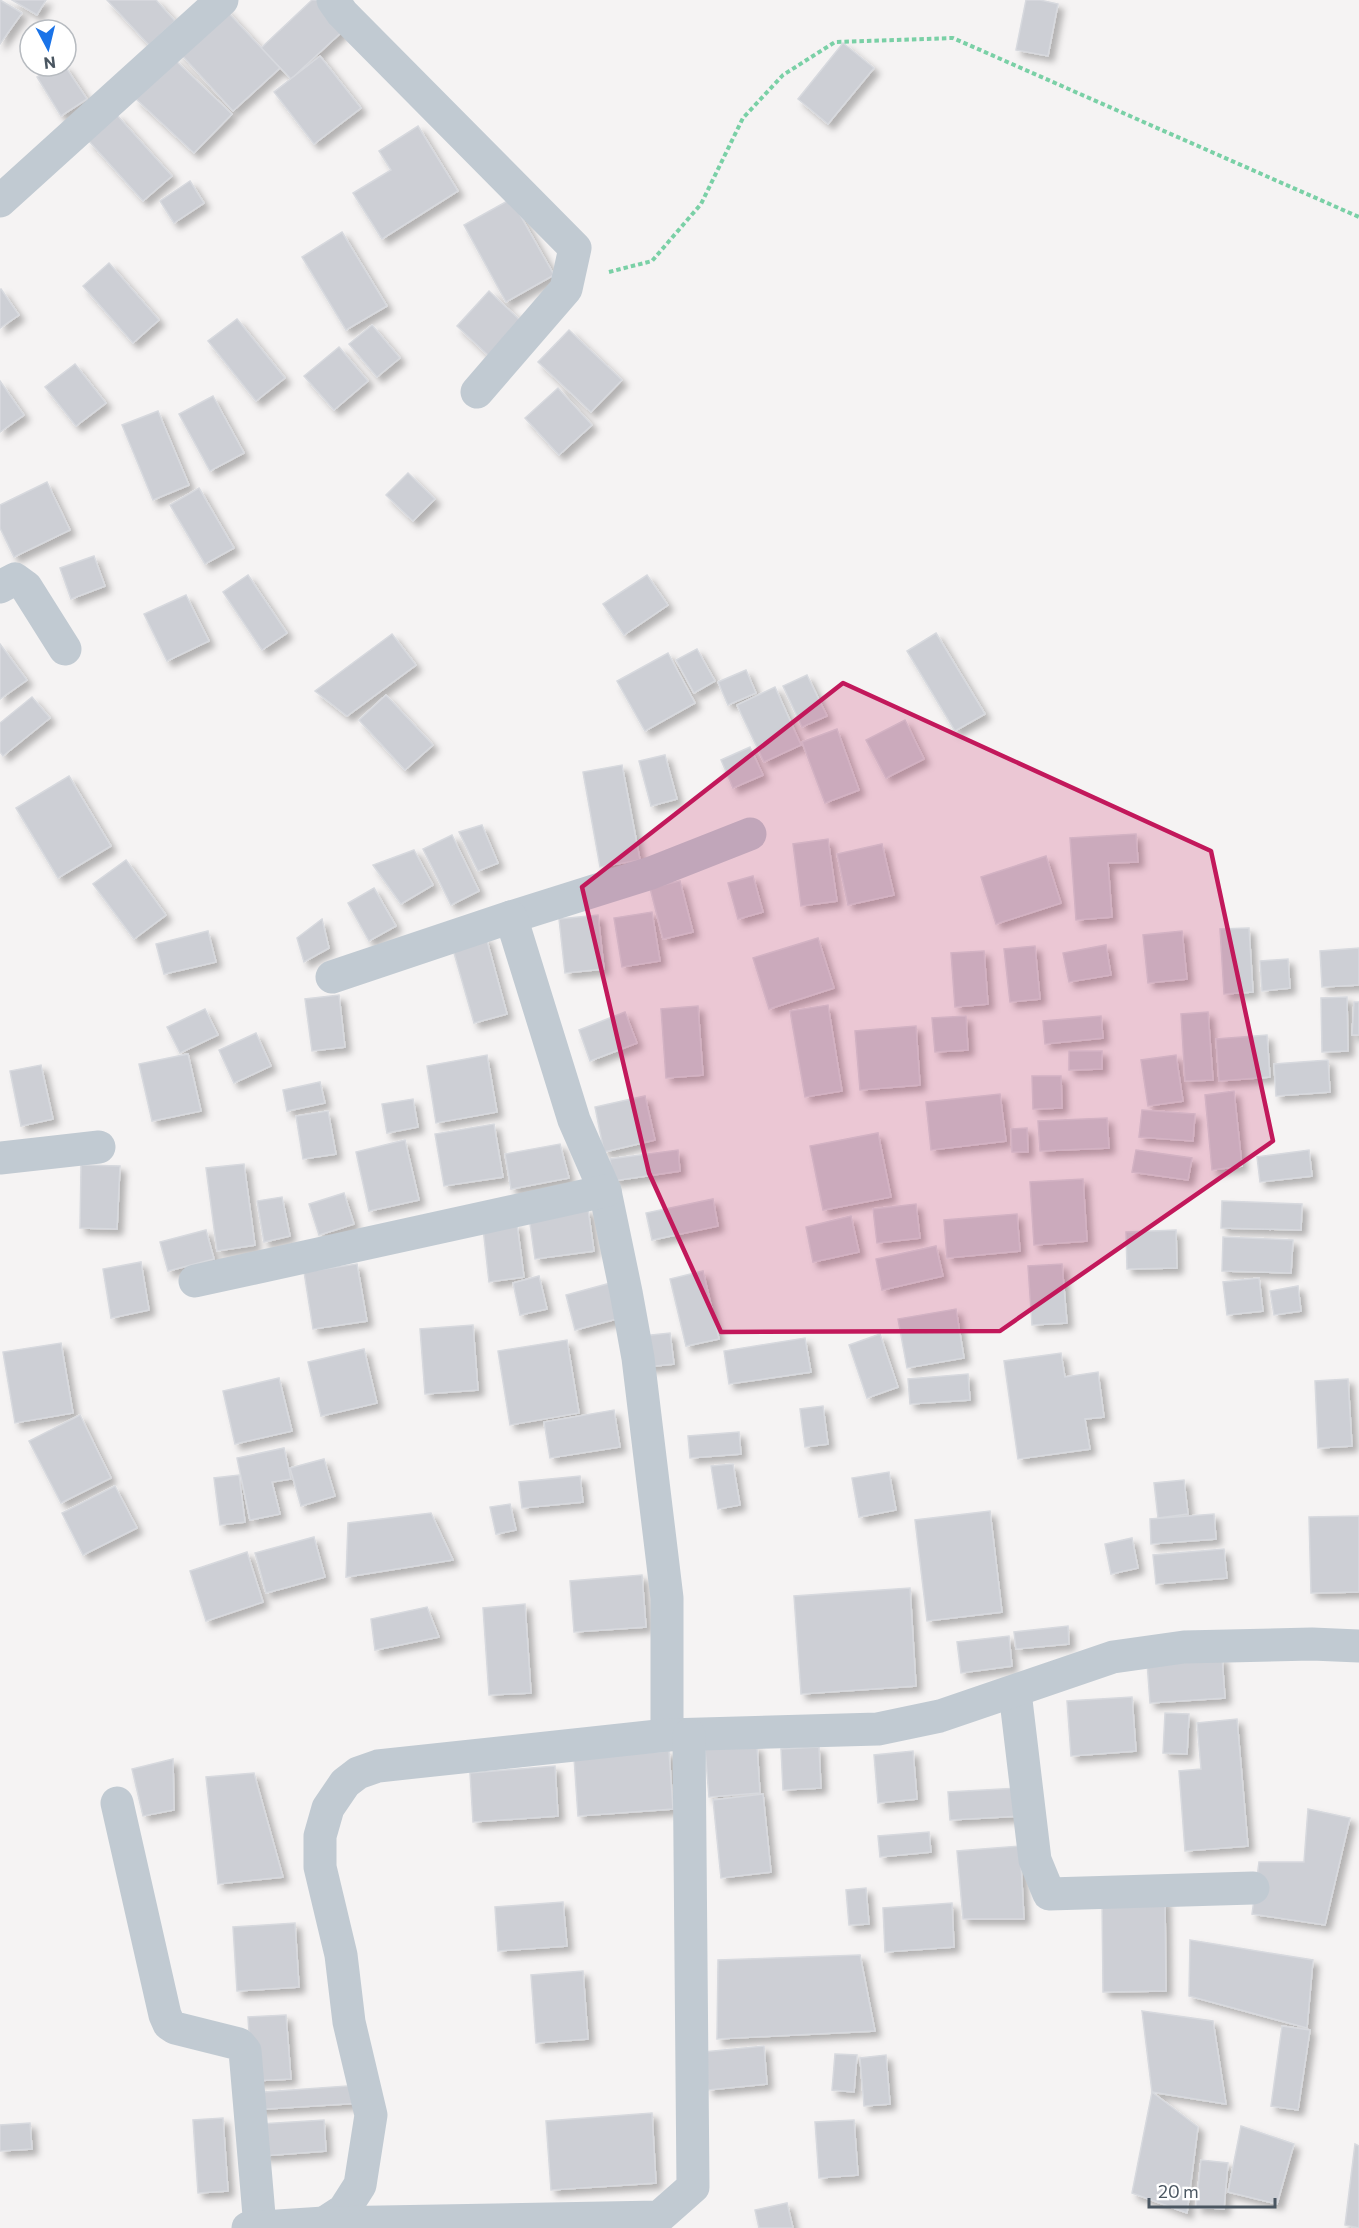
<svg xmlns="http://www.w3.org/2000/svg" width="1359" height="2228" viewBox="0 0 1359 2228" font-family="Commissioner,sans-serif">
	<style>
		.building { fill: #cdcfd5; stroke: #d7d9de; stroke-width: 1.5; filter: url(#shadow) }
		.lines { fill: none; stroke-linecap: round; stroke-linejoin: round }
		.path { stroke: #7ad0a6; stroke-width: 4; stroke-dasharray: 4.5 3; stroke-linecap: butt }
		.street { stroke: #c1cad2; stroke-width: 33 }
		.marked { fill: #c2185b; fill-opacity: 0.2; stroke: #c2185b; stroke-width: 4.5; stroke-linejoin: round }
	</style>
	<defs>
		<filter id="shadow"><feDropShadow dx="5.5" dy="5.5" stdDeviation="3" flood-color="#0004"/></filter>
	</defs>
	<rect width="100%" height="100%" fill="#f5f3f3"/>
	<g class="building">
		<path d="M0 0 22 13 0 44Z"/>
		<path d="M12 0H46L37 15Z"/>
		<path d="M107 0H156L175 21 149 45Z"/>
		<path d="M312 0H317L345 29 291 79 261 48Z"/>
		<path d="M1026 0H1040L1058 4 1048 56 1016 50Z"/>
		<path d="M224 8 280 68 233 111 178 51Z"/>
		<path d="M843 43 874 68 828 124 798 99Z"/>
		<path d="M320 56 361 108 314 144 274 92Z"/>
		<path d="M173 58 232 114 194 153 135 98Z"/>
		<path d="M54 66H65L87 99 61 116 37 77Z"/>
		<path d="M116 114 172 176 143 201 88 140Z"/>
		<path d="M418 126 458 191 382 239 353 193 391 170 379 151Z"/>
		<path d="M190 181 204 203 174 223 160 201Z"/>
		<path d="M511 199 554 275 506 302 464 225Z"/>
		<path d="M342 232 387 306 346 330 302 257Z"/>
		<path d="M109 263 159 320 133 343 83 286Z"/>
		<path d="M1 289 19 315 0 328V290Z"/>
		<path d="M489 291 524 324 491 358 457 326Z"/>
		<path d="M237 319 285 378 256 401 208 341Z"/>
		<path d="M372 325 400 358 377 377 349 344Z"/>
		<path d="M569 330 622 380 591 412 538 362Z"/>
		<path d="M339 347 368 381 334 410 304 376Z"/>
		<path d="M75 364 106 403 76 426 45 387Z"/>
		<path d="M0 381 24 415 0 432Z"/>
		<path d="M558 388 592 425 559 455 525 418Z"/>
		<path d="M213 396 244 453 210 471 179 414Z"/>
		<path d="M158 411 189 485 153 500 122 425Z"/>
		<path d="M408 473 435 499 413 521 386 495Z"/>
		<path d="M47 482 70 530 14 557 0 528V505Z"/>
		<path d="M199 488 234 548 205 564 170 505Z"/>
		<path d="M94 556 105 586 71 599 60 568Z"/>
		<path d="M248 575 287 633 262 650 223 592Z"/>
		<path d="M647 575 668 605 624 635 603 604Z"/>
		<path d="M186 595 209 641 167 661 144 614Z"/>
		<path d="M936 633 985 714 955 731 907 651Z"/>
		<path d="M392 634 416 665 347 716 315 691Z"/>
		<path d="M0 644 27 680 0 699Z"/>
		<path d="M697 649 715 681 694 693 676 660Z"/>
		<path d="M668 653 695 703 645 731 617 681Z"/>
		<path d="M746 670 756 693 728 705 718 682Z"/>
		<path d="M807 675 827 716 802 727 783 686Z"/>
		<path d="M775 687 801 745 764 762 737 705Z"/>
		<path d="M386 695 433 745 405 770 359 720Z"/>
		<path d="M32 697 50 718 3 756 0 752V723Z"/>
		<path d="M905 720 924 759 886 778 866 740Z"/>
		<path d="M837 729 859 790 825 803 802 742Z"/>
		<path d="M750 747 763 775 733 788 721 760Z"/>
		<path d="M665 755 677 799 651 806 639 761Z"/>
		<path d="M622 765 640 860 600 867 583 772Z"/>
		<path d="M69 776 111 846 58 878 16 808Z"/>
		<path d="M482 825 498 863 478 871 459 832Z"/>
		<path d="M1136 834 1138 862 1108 863 1112 917 1076 920 1070 838Z"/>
		<path d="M452 835 479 891 451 905 423 849Z"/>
		<path d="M828 839 837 901 801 906 793 844Z"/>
		<path d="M882 844 894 895 848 905 837 854Z"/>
		<path d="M414 850 433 885 401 904 373 865Z"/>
		<path d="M1046 856 1061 903 996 924 981 877Z"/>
		<path d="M126 860 166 915 134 939 93 884Z"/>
		<path d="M753 876 763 912 738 919 728 883Z"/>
		<path d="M680 881 693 932 663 939 650 888Z"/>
		<path d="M374 888 396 926 369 941 348 903Z"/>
		<path d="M652 912 660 961 622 967 614 918Z"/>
		<path d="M598 915 604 969 565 973 559 919Z"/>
		<path d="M322 919 329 948 304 962 297 938Z"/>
		<path d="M1249 928 1253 992 1224 994 1220 929Z"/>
		<path d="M208 931 216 962 164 974 156 944Z"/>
		<path d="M1182 931 1187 979 1148 983 1143 935Z"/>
		<path d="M486 937 507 1014 474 1023 452 946Z"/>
		<path d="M818 938 834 988 769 1009 753 958Z"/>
		<path d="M1106 945 1111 975 1069 982 1063 953Z"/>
		<path d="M1035 946 1040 999 1010 1002 1004 949Z"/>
		<path d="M1359 948V985L1322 987 1320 951Z"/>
		<path d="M984 951 988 1004 955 1007 951 953Z"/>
		<path d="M1288 959 1290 988 1262 991 1260 961Z"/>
		<path d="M339 995 345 1047 312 1051 305 999Z"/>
		<path d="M1347 997 1348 1051 1322 1052 1321 998Z"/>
		<path d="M1354 1002H1359V1035H1352Z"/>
		<path d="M828 1005 842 1091 805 1097 790 1011Z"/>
		<path d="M698 1006 703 1075 666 1078 661 1009Z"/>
		<path d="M205 1009 218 1035 180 1053 167 1027Z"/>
		<path d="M625 1012 637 1043 590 1061 579 1030Z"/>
		<path d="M1208 1012 1213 1080 1185 1081 1181 1014Z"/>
		<path d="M966 1016 968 1050 935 1052 932 1018Z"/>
		<path d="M1101 1016 1103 1038 1045 1044 1043 1021Z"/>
		<path d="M916 1026 920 1085 860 1090 855 1031Z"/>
		<path d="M256 1033 271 1066 234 1083 219 1050Z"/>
		<path d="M1267 1035 1270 1077 1219 1081 1216 1039Z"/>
		<path d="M1069 1051H1102V1069L1069 1070Z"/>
		<path d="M188 1054 201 1111 152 1121 139 1064Z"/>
		<path d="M487 1055 497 1112 436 1123 427 1066Z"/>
		<path d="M1176 1055 1183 1101 1148 1106 1141 1060Z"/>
		<path d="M1328 1060 1330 1092 1276 1096 1274 1064Z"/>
		<path d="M41 1065 53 1119 21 1126 10 1071Z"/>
		<path d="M1032 1076H1061L1062 1108 1033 1109Z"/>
		<path d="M320 1082 325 1103 287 1111 283 1090Z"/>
		<path d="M1234 1091 1242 1166 1212 1170 1205 1095Z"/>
		<path d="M1000 1094 1006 1141 931 1150 926 1102Z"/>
		<path d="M645 1096 655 1140 604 1152 595 1107Z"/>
		<path d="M413 1099 418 1127 387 1133 382 1104Z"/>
		<path d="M1142 1110 1195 1114 1193 1141 1139 1137Z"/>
		<path d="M328 1111 336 1154 303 1159 296 1116Z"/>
		<path d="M1107 1118 1109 1148 1040 1151 1038 1121Z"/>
		<path d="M494 1124 503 1177 444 1186 435 1134Z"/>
		<path d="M1027 1128 1028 1152H1012L1011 1129Z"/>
		<path d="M878 1133 891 1197 823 1210 810 1146Z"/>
		<path d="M405 1140 419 1200 369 1211 356 1152Z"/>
		<path d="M560 1144 569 1178 511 1189 505 1154Z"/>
		<path d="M678 1150 680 1171 613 1181 610 1159Z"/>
		<path d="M1136 1150 1192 1158 1188 1180 1132 1172Z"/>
		<path d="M1309 1150 1312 1176 1260 1182 1257 1157Z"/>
		<path d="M244 1164 255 1245 217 1251 206 1168Z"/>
		<path d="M81 1165 120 1166 117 1229 80 1228Z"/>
		<path d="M1083 1179 1087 1241 1034 1245 1030 1182Z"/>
		<path d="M344 1193 354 1224 319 1235 309 1204Z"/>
		<path d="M282 1197 290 1236 264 1242 257 1201Z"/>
		<path d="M713 1199 718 1226 652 1240 646 1213Z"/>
		<path d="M1222 1201 1302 1204 1301 1230 1221 1228Z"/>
		<path d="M916 1204 920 1238 877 1243 873 1209Z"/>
		<path d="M588 1209 594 1251 535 1259 529 1217Z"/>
		<path d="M1017 1214 1020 1251 947 1258 944 1220Z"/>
		<path d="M851 1216 859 1252 813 1262 806 1227Z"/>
		<path d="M517 1224 524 1277 489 1282 483 1228Z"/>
		<path d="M206 1230 214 1259 168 1271 160 1242Z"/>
		<path d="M1176 1230 1177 1268 1127 1269 1126 1232Z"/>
		<path d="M1223 1237 1293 1240 1291 1273 1222 1271Z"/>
		<path d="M936 1246 943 1276 882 1290 876 1259Z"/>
		<path d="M141 1262 149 1310 111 1318 103 1269Z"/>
		<path d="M357 1264 367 1321 313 1329 304 1272Z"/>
		<path d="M1062 1264 1067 1323 1032 1325 1028 1266Z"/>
		<path d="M703 1271 719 1339 686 1346 670 1279Z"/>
		<path d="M539 1276 547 1309 520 1315 513 1283Z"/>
		<path d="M1259 1278 1263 1311 1227 1315 1223 1282Z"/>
		<path d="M618 1281 628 1316 575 1330 566 1295Z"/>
		<path d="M1298 1286 1301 1311 1274 1315 1270 1291Z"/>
		<path d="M956 1309 964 1358 907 1368 898 1319Z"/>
		<path d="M473 1325 478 1390 425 1394 420 1329Z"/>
		<path d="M670 1333 674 1364 646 1367 642 1336Z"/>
		<path d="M880 1334 898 1387 867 1398 849 1345Z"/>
		<path d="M805 1338 811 1372 729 1384 724 1351Z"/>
		<path d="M567 1340 579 1413 510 1425 498 1351Z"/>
		<path d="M61 1343 73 1413 15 1423 3 1352Z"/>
		<path d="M364 1349 377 1403 321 1416 308 1362Z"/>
		<path d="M1061 1353 1065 1377 1098 1372 1104 1417 1085 1419 1090 1449 1018 1459 1004 1361Z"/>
		<path d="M968 1374 970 1400 910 1404 908 1379Z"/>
		<path d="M279 1378 292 1431 235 1444 223 1391Z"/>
		<path d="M1348 1379 1352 1446 1318 1448 1315 1381Z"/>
		<path d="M823 1406 828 1444 805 1447 800 1409Z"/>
		<path d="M614 1410 620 1447 550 1458 544 1422Z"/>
		<path d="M80 1415 111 1478 61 1503 29 1441Z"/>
		<path d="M739 1432 741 1454 690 1458 688 1436Z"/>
		<path d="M284 1448 291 1479 272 1482 280 1514 250 1520 237 1458Z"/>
		<path d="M324 1459 335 1496 301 1506 290 1468Z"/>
		<path d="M733 1464 740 1505 718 1509 711 1466Z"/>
		<path d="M889 1472 896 1510 859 1517 852 1478Z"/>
		<path d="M239 1475 245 1522 220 1525 214 1478Z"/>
		<path d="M580 1476 583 1502 522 1508 519 1482Z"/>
		<path d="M1184 1480 1188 1514 1158 1518 1154 1483Z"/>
		<path d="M115 1486 137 1528 83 1555 62 1513Z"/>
		<path d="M510 1504 516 1530 496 1534 490 1507Z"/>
		<path d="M990 1511 1002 1612 927 1621 915 1520Z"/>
		<path d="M431 1513 453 1560 346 1577 348 1523Z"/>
		<path d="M1214 1514 1216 1539 1151 1544 1150 1519Z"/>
		<path d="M1359 1516V1592L1311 1593 1309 1517Z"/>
		<path d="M314 1537 325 1577 266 1593 255 1553Z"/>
		<path d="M1132 1538 1138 1568 1111 1574 1105 1544Z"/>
		<path d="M1224 1549 1227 1578 1156 1584 1153 1555Z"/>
		<path d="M247 1552 263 1602 206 1621 190 1571Z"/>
		<path d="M642 1575 646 1627 574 1632 570 1581Z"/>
		<path d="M910 1588 916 1686 801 1694 794 1596Z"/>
		<path d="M525 1604 531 1693 489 1695 483 1608Z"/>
		<path d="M427 1607 439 1637 375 1650 371 1619Z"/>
		<path d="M1068 1626 1069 1644 1016 1649 1014 1632Z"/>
		<path d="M1009 1636 1012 1666 961 1673 957 1642Z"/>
		<path d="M1222 1657 1225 1698 1150 1703 1147 1662Z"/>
		<path d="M1132 1697 1136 1751 1071 1756 1067 1701Z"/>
		<path d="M1165 1713 1189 1714 1187 1754 1163 1753Z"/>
		<path d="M1237 1719 1248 1846 1185 1851 1179 1771 1201 1769 1197 1723Z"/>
		<path d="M757 1746 760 1793 709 1797 705 1749Z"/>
		<path d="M819 1747 821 1788 783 1790 781 1749Z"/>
		<path d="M669 1751 673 1809 578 1816 574 1758Z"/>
		<path d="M913 1751 917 1799 878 1803 874 1755Z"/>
		<path d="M173 1759 174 1810 143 1816 132 1769Z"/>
		<path d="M555 1766 558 1816 473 1822 470 1773Z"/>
		<path d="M254 1773 283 1877 218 1884 206 1777Z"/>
		<path d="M1019 1788 1021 1816 950 1820 948 1792Z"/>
		<path d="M763 1794 771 1872 721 1878 713 1800Z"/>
		<path d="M1308 1809 1350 1818 1325 1925 1252 1914 1259 1862H1304Z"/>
		<path d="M929 1832 931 1852 880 1857 878 1836Z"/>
		<path d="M1020 1846 1024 1919H963L957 1851Z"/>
		<path d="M866 1888 869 1924 849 1925 846 1890Z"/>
		<path d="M1102 1899H1165L1166 1991 1103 1992Z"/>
		<path d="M563 1902 567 1946 498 1951 495 1907Z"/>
		<path d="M952 1903 954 1947 885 1952 883 1908Z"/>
		<path d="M295 1923 299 1987 237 1991 233 1927Z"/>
		<path d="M1190 1940 1313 1960 1307 2028 1189 1996Z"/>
		<path d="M860 1955 875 2031 717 2039 718 1960Z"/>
		<path d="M583 1971 588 2039 536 2043 531 1975Z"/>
		<path d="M1142 2011 1213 2021 1226 2104 1152 2092Z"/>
		<path d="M286 2015 291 2079 252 2081 248 2017Z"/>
		<path d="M1282 2026 1310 2030 1298 2110 1271 2106Z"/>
		<path d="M764 2046 767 2084 708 2090 704 2052Z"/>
		<path d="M835 2054 857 2055 854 2092 832 2090Z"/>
		<path d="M886 2055 890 2104 864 2106 860 2058Z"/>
		<path d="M361 2085V2103L251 2110 250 2093Z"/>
		<path d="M1152 2092 1198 2127 1187 2213 1132 2193Z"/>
		<path d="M652 2113 656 2183 551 2190 546 2121Z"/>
		<path d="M223 2118 228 2191 198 2193 193 2120Z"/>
		<path d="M324 2120 326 2151 262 2156 260 2124Z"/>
		<path d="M854 2120 858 2175 819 2178 815 2122Z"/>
		<path d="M30 2123 32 2149 0 2151V2125Z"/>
		<path d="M1241 2126 1294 2144 1277 2204 1228 2192Z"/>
		<path d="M1355 2144 1359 2146V2228L1345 2225Z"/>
		<path d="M1201 2160 1228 2163 1224 2209 1196 2207Z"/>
		<path d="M787 2203 793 2228H759L755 2210Z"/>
	</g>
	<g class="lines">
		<path class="path" d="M609 272 652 261 701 204 743 118 783 75 835 42 953 38 1359 217"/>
		<g class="street">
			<path d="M333 0 342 13 575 248 566 289 477 392"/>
			<path d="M0 201 222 0"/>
			<path d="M0 587 15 579 26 587 65 649"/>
			<path d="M511 917 651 873 750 834"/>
			<path d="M332 977 511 917 574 1120 605 1191 626 1292 638 1358 667 1598V1735"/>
			<path d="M0 1158 99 1147"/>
			<path d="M195 1281 605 1191"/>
			<path d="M1015 1692 1035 1860 1049 1894 1253 1888"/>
			<path d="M117 1803 165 2015 169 2024 175 2028 239 2044 245 2051 260 2227"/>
			<path d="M324 2223 344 2210 360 2185 371 2115 349 2022 341 1955 320 1867V1836L328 1808 345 1783 358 1773 378 1766 667 1735 878 1729 940 1716 1113 1657 1184 1647 1312 1644 1359 1646"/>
			<path d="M248 2228 324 2223 659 2217 693 2187 689 1735"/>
		</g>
	</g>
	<path class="marked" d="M843 683 1211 851 1273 1141 1000 1331 721 1332 649 1173 582 887Z"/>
	<g transform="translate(48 48) rotate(173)"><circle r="28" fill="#ffffff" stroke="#b7bbc0" stroke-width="1.5"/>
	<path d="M0-4.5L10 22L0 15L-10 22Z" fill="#1a73e8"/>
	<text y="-9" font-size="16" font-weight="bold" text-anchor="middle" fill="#4a5661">N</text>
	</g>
	<path d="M1149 2198v9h126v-9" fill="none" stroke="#4a5661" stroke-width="3"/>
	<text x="1158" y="2198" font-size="18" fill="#4a5661" stroke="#ffffff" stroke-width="4.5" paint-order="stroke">20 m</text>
</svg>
